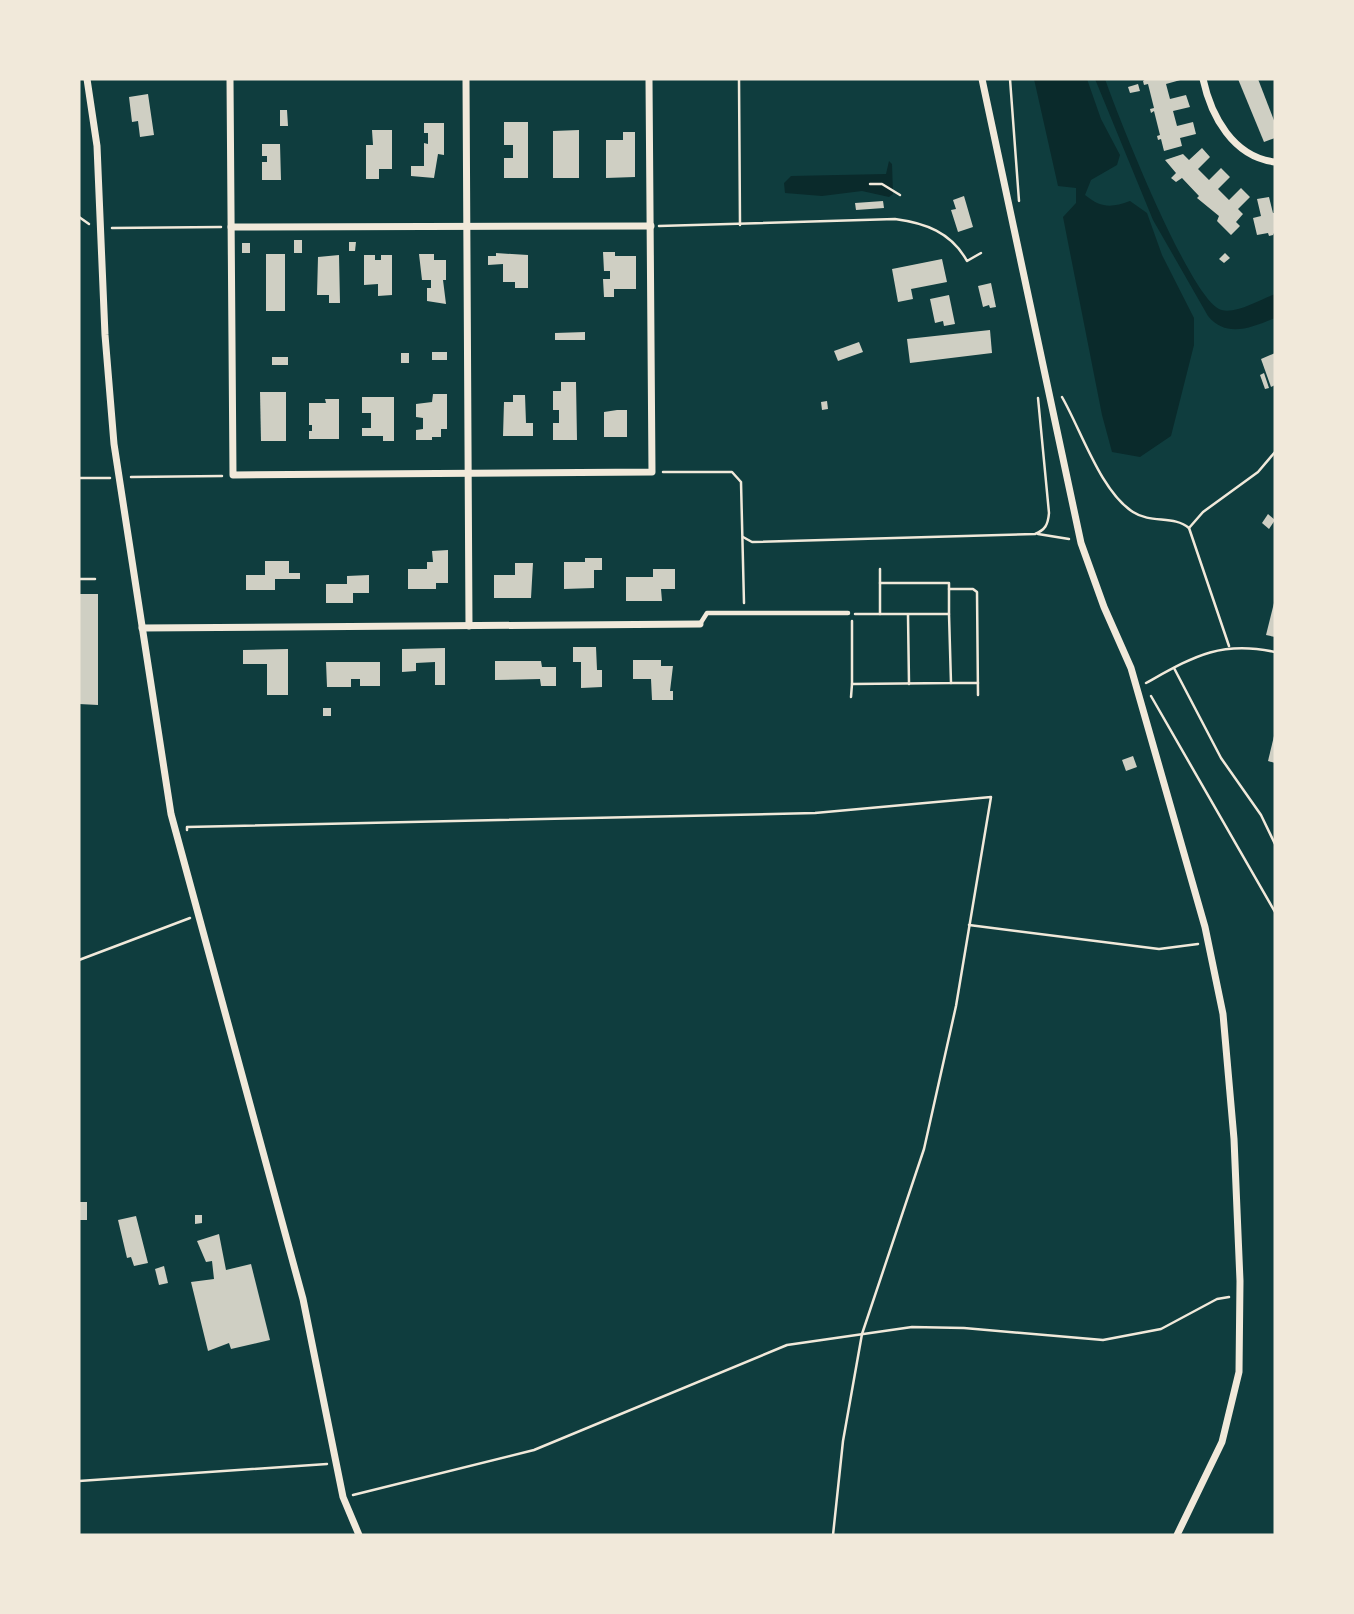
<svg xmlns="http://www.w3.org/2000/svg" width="1354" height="1614" viewBox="0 0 1354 1614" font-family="Ubuntu,sans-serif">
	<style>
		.water { fill: #0a2a2b }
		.building { fill: #cfcfc3 }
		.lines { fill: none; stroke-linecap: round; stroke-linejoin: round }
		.path { stroke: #f1e9da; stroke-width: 2.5 }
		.service { stroke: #f1e9da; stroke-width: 4.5 }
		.minor { stroke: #f1e9da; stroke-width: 7 }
	</style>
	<rect width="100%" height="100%" fill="#0f3d3e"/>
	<g class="water">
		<path d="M1034 79H1087L1101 119 1120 155 1117 165 1091 180 1085 195C1101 208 1111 208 1130 201L1147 213 1162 255 1194 318V345L1171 436 1140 457 1112 452 1102 415 1063 217 1076 203V188L1058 186Z"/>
		<path d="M1095 79H1105C1119 119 1188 293 1219 309 1233 316 1261 299 1275 294V318C1252 327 1227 339 1208 316L1153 220Z"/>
		<path d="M889 161 892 164 893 194 889 197 862 191 822 196 785 193 784 183 791 176 886 174Z"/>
	</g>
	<g class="building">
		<path d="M1146 79H1184L1166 84 1170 99 1186 95 1190 107 1173 111 1177 126 1193 122 1196 134 1180 138 1182 146 1164 151 1161 139 1158 140 1157 136 1160 135 1154 111 1151 113 1150 109 1154 108 1148 84 1144 85 1143 81Z"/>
		<path d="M1238 79H1258L1275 123V138L1264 142Z"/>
		<path d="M1138 84 1140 91 1130 93 1128 87Z"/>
		<path d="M148 94 154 135 140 137 138 121 132 122 129 97Z"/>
		<path d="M280 110H287L288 126H280Z"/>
		<path d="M504 122H528V178H504V158H513V145H504Z"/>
		<path d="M424 123H444V155L438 154 434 178 411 176V166H424V143L428 144V133H424Z"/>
		<path d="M372 130H392V169H379V179H366V145H373Z"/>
		<path d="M579 130V178H553V131Z"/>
		<path d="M623 132H635V177L606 178V140H623Z"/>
		<path d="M262 144H280L281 180H262V162H267V156H262Z"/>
		<path d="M1202 148 1210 157 1198 169 1209 180 1221 168 1230 177 1218 189 1229 200 1241 188 1250 197 1238 209 1243 214 1236 222 1240 226 1231 235 1217 221 1219 216 1197 198 1199 196 1182 178 1176 182 1171 178 1176 173 1165 160 1183 154 1189 160Z"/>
		<path d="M964 196 973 227 958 232 951 210 956 209 953 200Z"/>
		<path d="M1269 197 1273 213H1275V231L1273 235 1269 236 1268 233 1257 235 1253 218 1261 216 1257 199Z"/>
		<path d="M883 201 884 208 856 210 855 203Z"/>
		<rect x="294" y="240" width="8" height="13"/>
		<path d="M349 242H356L355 251H349Z"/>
		<rect x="242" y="243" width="8" height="10"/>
		<path d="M603 252H615V256H636V289H614V297H604L603 279H610V271H604Z"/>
		<path d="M496 253 528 255V288H515V282H503V264L488 265V256H496Z"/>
		<path d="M1225 253 1230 258 1224 263 1219 259Z"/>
		<rect x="266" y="254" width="19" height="57"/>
		<path d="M419 254H434V260H446V280H443L446 304 427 301V288H431V280H422Z"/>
		<path d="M339 255 340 303H329V295H317L318 257Z"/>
		<path d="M364 255H375V260H381V255H392V295L378 296V284L364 285Z"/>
		<path d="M942 259 947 282 911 289 913 299 898 302 892 269Z"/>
		<path d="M991 283 996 307 990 308 989 305 983 307 978 286Z"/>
		<path d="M949 295 955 324 944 326 943 321 935 323 930 299Z"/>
		<path d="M990 330 992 353 910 363 907 339Z"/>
		<path d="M585 332V340H555V333Z"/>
		<path d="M859 342 863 352 838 361 834 351Z"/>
		<rect x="432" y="352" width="15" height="8"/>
		<rect x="401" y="353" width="8" height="10"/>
		<path d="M1275 353V385L1271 387 1261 359Z"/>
		<rect x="272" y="357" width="16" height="8"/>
		<path d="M1264 373 1269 388 1265 389 1260 375Z"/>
		<path d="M561 382H576L577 440H553V423H559V410H553V391H561Z"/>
		<path d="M260 392H286V441H261Z"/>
		<path d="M433 394H447V429H441V437H432V440H416V430L423 429V418L416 417V404L432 402Z"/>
		<path d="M513 395H525L526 423H533V436H503L504 402H513Z"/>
		<path d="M362 397H394V441H383V436H362V428H371V413H362Z"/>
		<path d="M325 399H339V439H309V431H312V425H309V403H326Z"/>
		<path d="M827 401 828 409 822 410 821 402Z"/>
		<path d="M617 410H627V437H604V412Z"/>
		<path d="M1268 514 1275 520 1269 529 1262 523Z"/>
		<path d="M448 550V583H436V589H408V569H427V562H433L432 551Z"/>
		<path d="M585 558H602V570H594V588L564 589V562H585Z"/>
		<path d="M265 561H289V573H300V579H275V590H246V575H265Z"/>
		<path d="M515 563H533L531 598H494V575H515Z"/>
		<path d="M653 569H675V589H661L662 601H626V577H653Z"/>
		<path d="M369 575V593H353V603H326V584H347V576Z"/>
		<path d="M79 594H98V705L79 704Z"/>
		<path d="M1274 603H1275V637L1266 635Z"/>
		<path d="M573 647H596L597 670H602V687L581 688V662H573Z"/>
		<path d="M445 648V685H435V662L416 663V671L402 672V649Z"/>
		<path d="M288 649V695H267V664H243V650Z"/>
		<path d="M633 660H661V666H673L670 691H673V700H652L651 679H633Z"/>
		<path d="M495 661H541L542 667H556V686H541L540 679 495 680Z"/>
		<path d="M326 662H380V686H360V679H351V687H327Z"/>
		<rect x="323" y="708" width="8" height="8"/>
		<path d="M1274 736H1275V763L1268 761Z"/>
		<path d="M1133 756 1137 767 1126 771 1122 760Z"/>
		<rect x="79" y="1202" width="8" height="18"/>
		<path d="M195 1215H202V1223L195 1224Z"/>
		<path d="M136 1216 148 1263 134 1266 131 1257 127 1258 118 1220Z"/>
		<path d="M219 1234 226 1270 251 1264 270 1340 231 1349 229 1343 208 1351 191 1282 214 1279 212 1261 206 1262 197 1241Z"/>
		<path d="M164 1266 168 1283 159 1285 155 1269Z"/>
	</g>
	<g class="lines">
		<g class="path">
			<path d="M739 79 740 225"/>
			<path d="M1010 79 1019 201"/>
			<path d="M870 184H882L900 195"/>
			<path d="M79 217 89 224"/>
			<path d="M659 226 895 219C925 223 951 232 967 261L981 253"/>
			<path d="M112 228 221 227"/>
			<path d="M1062 397C1081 430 1101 492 1133 512 1151 524 1174 515 1189 528"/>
			<path d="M663 472H732L741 482 744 603"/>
			<path d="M131 477 222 476"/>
			<path d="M79 478H110"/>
			<path d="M1038 534 1069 539"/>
			<path d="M743 537 752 542 1035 534C1045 530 1048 525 1049 513L1038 398"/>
			<path d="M79 579H95"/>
			<path d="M880 583H949V614"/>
			<path d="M949 589H973L977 592 978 695"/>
			<path d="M880 614V569"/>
			<path d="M908 615 909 684"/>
			<path d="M852 621V684L951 683 949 614H855"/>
			<path d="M1229 646 1189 528 1203 512 1258 472 1275 452"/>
			<path d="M1174 668 1221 758 1261 815 1275 844"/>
			<path d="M951 683H978"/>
			<path d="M1146 683C1193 657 1220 640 1275 652"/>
			<path d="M1151 696 1275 912"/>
			<path d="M851 697 852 684"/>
			<path d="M187 830V827L815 813 991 797 956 1006 924 1149 862 1334 843 1441 833 1535"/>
			<path d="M969 925 1159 949 1198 944"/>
			<path d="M79 960 190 918"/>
			<path d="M79 1481 327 1464"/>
			<path d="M353 1495 534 1450 787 1345 912 1327 964 1328 1103 1340 1161 1329 1217 1299 1229 1297"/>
		</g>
		<path class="service" d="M700 624 707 613H848"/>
		<g class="minor">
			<path d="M87 79 97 146 105 335 114 444 171 814 303 1299 343 1497 359 1535"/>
			<path d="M230 79 233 475 652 472 649 79"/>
			<path d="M466 79 469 626"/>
			<path d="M982 79 1081 543 1104 607 1131 668 1205 927 1223 1014 1234 1139 1240 1281 1239 1372 1222 1442 1177 1535"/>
			<path d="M1203 79C1211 116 1233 157 1275 162"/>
			<path d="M231 227 651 226"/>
			<path d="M142 628 700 624"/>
		</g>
	</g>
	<rect width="1354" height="1614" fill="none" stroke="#f1e9da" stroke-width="161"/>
</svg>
